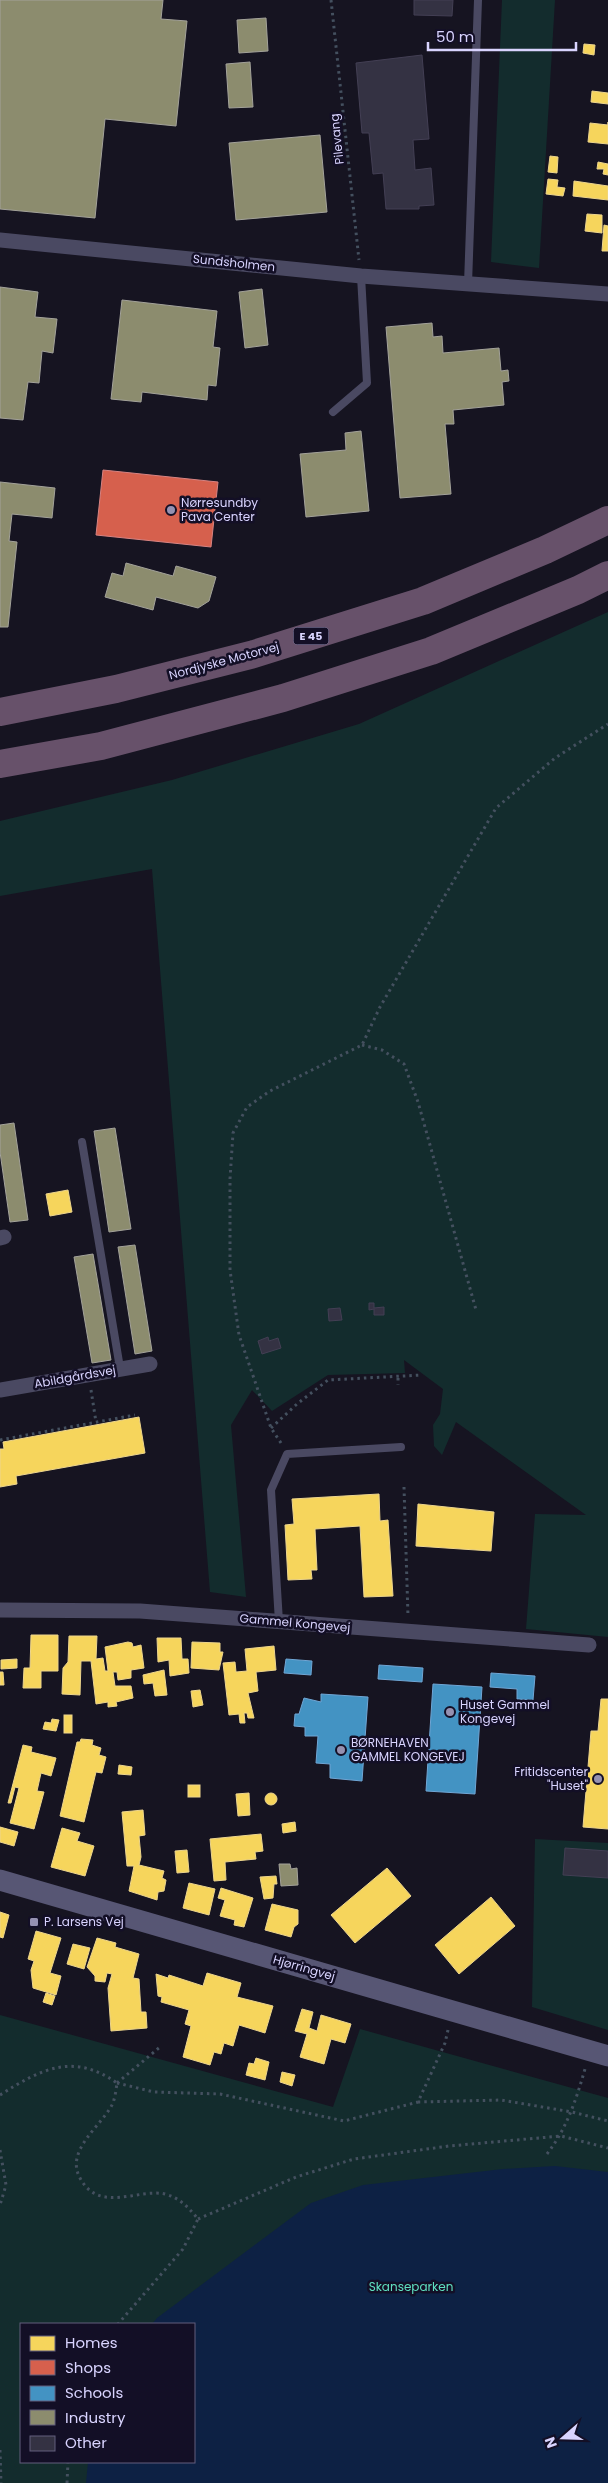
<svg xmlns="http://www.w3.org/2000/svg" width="608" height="2483" viewBox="0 0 608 2483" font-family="Poppins,sans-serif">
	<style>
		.green { fill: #132c2d; fill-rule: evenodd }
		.water { fill: #0d2144 }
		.homes { fill: #f6d55c; stroke: #edd58d }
		.shops { fill: #d6604d; stroke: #d78382 }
		.schools { fill: #4393c3; stroke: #70a6d5 }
		.industry { fill: #8c8c6e; stroke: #a3a29a }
		.building { fill: #343243; stroke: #433f54 }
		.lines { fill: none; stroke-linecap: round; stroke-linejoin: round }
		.path { stroke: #44505f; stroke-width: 3; stroke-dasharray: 2.5 4; stroke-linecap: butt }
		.lane { stroke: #4a4962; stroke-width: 8 }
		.street { stroke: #4a4962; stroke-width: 15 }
		.secondary { stroke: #575674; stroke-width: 21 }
		.highway { stroke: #67516a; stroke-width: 28 }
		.poi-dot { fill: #9591b1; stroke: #130f26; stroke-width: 2 }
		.labels { text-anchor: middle; stroke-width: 5; stroke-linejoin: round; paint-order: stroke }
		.shield { fill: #130f26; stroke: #9e99be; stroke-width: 1 }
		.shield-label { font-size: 11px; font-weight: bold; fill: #d9d4ff }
		.street-label { font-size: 12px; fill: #d9d4ff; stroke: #130f26 }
		.poi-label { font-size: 12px; fill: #d9d4ff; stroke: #130f26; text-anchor: start }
		.park-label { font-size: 12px; fill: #5fe0c0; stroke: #130f26 }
	</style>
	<rect width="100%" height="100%" fill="#161421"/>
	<g class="green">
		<path d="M502 0H555L539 268 491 262Z"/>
		<path d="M608 612V1637L526 1629 535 1514 586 1515 456 1422 442 1455 434 1446 433 1425 440 1414 443 1389 404 1360 405 1373 328 1375 272 1411 252 1390 231 1425 246 1597 210 1592 152 869 0 896V821L172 780 359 724Z"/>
		<path d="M535 1839 608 1843V2030L532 2007Z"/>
		<path d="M0 2015 333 2107 360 2029 608 2098V2483H0ZM21 2324H194V2462H21Z"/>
	</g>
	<path class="water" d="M555 2166 608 2172V2483H86L88 2462H194V2324H152L157 2318 311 2203 363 2185 503 2169Z"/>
	<g class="homes">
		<path d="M584 44 595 45 594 55 583 53Z"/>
		<path d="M592 91 608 93V104L591 102Z"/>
		<path d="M608 122V144L588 142 590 123 608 125Z"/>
		<path d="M550 156 558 157 557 173 548 172Z"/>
		<path d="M598 162 608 164V175L603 174 604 169H597Z"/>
		<path d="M548 179 558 180 557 187 565 188 563 196 546 194Z"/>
		<path d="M574 181 608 186V200L573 196Z"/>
		<path d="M587 214 602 215V233L585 231Z"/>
		<path d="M604 225 608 226V251H602Z"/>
		<path d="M68 1190 72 1212 50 1216 46 1194Z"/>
		<path d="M139 1417 145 1453 16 1476 17 1484 0 1487V1449H4L3 1442Z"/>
		<path d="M379 1494 380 1521 388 1520 393 1596 364 1597 360 1526 315 1529 317 1570H311L312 1579 288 1580 285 1525 294 1524 292 1499Z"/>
		<path d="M418 1504 494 1512 491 1551 416 1546Z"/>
		<path d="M31 1635H58V1671H41V1688H23L24 1668H30Z"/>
		<path d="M69 1636H97L96 1659 103 1658 105 1671H108L105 1647 128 1642 132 1643 133 1647 141 1645 144 1668 131 1670V1678L118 1680 117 1672H113L115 1686H131L133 1698 116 1702 117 1706 108 1707V1702L96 1704 91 1661H81L80 1695 62 1694 63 1668 68 1662Z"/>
		<path d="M157 1638H181L182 1659H188L189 1673 170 1676 169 1660 158 1662Z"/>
		<path d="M192 1642 220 1643V1652H223L219 1670 191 1668Z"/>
		<path d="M274 1646 276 1670 256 1672 258 1691 248 1693 254 1718H248L247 1713H244L245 1723H240L239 1714 229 1715 223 1663 235 1662 236 1672 247 1671 245 1649Z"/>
		<path d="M17 1659V1668L1 1669V1660Z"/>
		<path d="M164 1670 167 1695 155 1696 153 1683 144 1684 143 1675Z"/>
		<path d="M0 1672H3L4 1685H0Z"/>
		<path d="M200 1690 203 1705 193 1707 191 1691Z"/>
		<path d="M601 1699H608V1829L583 1827 591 1731H598Z"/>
		<rect x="64" y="1715" width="8" height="18"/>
		<path d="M52 1719 59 1720 56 1731 43 1729 45 1722 51 1723Z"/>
		<path d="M81 1739 93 1740 92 1745 101 1748 99 1755 106 1757 102 1773 96 1772 84 1822 60 1816 77 1742H80Z"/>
		<path d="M23 1745 32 1747 31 1752 56 1758 51 1776 41 1773 37 1791 44 1792 34 1829 10 1823 19 1788 15 1787 11 1803H8Z"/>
		<path d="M119 1765 132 1767 131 1775 118 1774Z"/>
		<rect x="188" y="1785" width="12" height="12"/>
		<path d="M249 1793 250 1815 238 1816 236 1794Z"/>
		<circle cx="271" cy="1799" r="6"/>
		<path d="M143 1810 145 1835 139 1836 141 1857 139 1865 164 1871 162 1878 166 1880 164 1891 158 1892 157 1900 129 1891 134 1866H127L122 1812Z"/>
		<path d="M295 1822 296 1831 283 1833 282 1824Z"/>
		<path d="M0 1827 18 1832 14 1846 0 1842Z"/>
		<path d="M62 1828 80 1833 77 1841 94 1846 85 1876 51 1867Z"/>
		<path d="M261 1834 263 1851 255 1852 256 1859 225 1862 226 1880 214 1881 210 1839Z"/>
		<path d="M187 1850 189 1872 177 1873 175 1851Z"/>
		<path d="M387 1868 411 1896 355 1943 331 1915Z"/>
		<path d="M276 1876 277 1884H274L273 1898 264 1899 260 1877Z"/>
		<path d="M189 1883 215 1889 209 1915 183 1908Z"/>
		<path d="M221 1888 253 1898 244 1927 234 1925 235 1920 220 1916 225 1900 218 1898Z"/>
		<path d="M491 1897 515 1926 459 1974 435 1945Z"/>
		<path d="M272 1904 298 1910V1924L294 1927 291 1937 265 1930Z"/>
		<path d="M0 1912 9 1915 3 1938 0 1937Z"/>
		<path d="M36 1931 61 1938 50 1973 61 1976 56 1995 33 1988 31 1970 34 1961 28 1959Z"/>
		<path d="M97 1938 116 1943 115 1947 139 1954 133 1978 139 1979 141 2012H146L147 2028 111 2031 108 1988 112 1974 107 1973 105 1982 95 1981V1976L87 1967Z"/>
		<path d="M73 1944 90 1948 84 1969 67 1964Z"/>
		<path d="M207 1973 241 1983 237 1997 273 2006 265 2033 239 2025 233 2046 224 2043 221 2054 214 2052 210 2065 183 2057 191 2026 185 2024 189 2010 161 2002 162 1997 158 1996 156 1974 168 1978 169 1975 203 1986Z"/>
		<path d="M46 1993 55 1996 52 2005 43 2002Z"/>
		<path d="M302 2009 313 2012 309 2028 317 2031 321 2015 351 2024 345 2043 331 2039 324 2064 300 2057 307 2034 295 2031Z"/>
		<path d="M256 2058 269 2062 265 2080 246 2075 249 2063 254 2064Z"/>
		<path d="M282 2072 295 2075 292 2086 280 2082Z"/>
	</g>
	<path class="shops" d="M103 470 218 482 211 547 96 535Z"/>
	<g class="schools">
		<path d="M286 1659 312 1661 311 1675 284 1673Z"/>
		<path d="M379 1665 423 1668 422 1682 378 1679Z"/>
		<path d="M491 1673 535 1676 533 1700 517 1699V1689L490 1687Z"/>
		<path d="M433 1684 482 1687 475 1794 426 1791Z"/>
		<path d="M321 1694 368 1697 362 1781 330 1778V1764L316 1763 318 1736H305V1727L294 1726 295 1714H299L304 1698 321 1702Z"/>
	</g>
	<g class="industry">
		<path d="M0 0H163L161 19 187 21 176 126 105 119 95 218 0 209Z"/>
		<path d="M266 18 268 51 239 53 237 20Z"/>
		<path d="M250 62 253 107 229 108 226 64Z"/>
		<path d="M320 135 327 212 236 220 229 143Z"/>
		<path d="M0 287 38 292 35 317 57 319 53 353 42 351 39 383 28 382 23 420 0 418Z"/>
		<path d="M262 289 268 345 245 348 239 292Z"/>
		<path d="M122 300 217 311 213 347 220 348 216 386 208 385 207 400 142 392 141 402 111 399Z"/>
		<path d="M432 323 433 337 442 336 443 353 499 348 501 371 508 370 509 381 502 382 504 405 453 410 454 424H445L451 494 400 498 386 327Z"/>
		<path d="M361 431 369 511 306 517 300 454 346 450 345 433Z"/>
		<path d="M0 482 55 488 52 518 12 514 9 541 17 542 8 627H0Z"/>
		<path d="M126 563 173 576 176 566 216 577 209 601 198 608 156 597 153 610 105 597 112 573 123 576Z"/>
		<path d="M14 1123 28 1220 10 1222 0 1152V1125Z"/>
		<path d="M115 1128 131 1229 109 1232 94 1131Z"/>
		<path d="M135 1245 152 1351 135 1354 118 1247Z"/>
		<path d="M93 1254 111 1360 92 1363 74 1257Z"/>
		<path d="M279 1864H290L291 1869 297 1868 298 1885 281 1886Z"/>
	</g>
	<g class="building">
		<path d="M414 0H453L452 16 414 15Z"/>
		<path d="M422 55 429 139 413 140 415 170 431 168 434 205 419 206V209H386L383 173 373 174 369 133H362L356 63Z"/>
		<path d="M369 1303H374V1308L384 1307V1315H374V1309L369 1310Z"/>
		<path d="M340 1308 342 1320 329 1321 328 1309Z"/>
		<path d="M268 1337 269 1341 278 1338 281 1348 262 1354 258 1341Z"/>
		<path d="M565 1848 608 1851V1878L563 1875Z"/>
	</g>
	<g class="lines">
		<g class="path">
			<path d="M331 0 359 260"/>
			<path d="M362 1045 382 1050 404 1064 418 1102 476 1310"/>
			<path d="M398 1378V1385"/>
			<path d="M91 1390 96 1422"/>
			<path d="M271 1428 297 1404 328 1380 422 1375"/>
			<path d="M0 1440 135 1415"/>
			<path d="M281 1443 271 1428 239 1335 230 1270V1179L233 1133 247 1107 270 1091 362 1045 380 1007 496 808 555 758 608 724"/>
			<path d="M404 1487 408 1616"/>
			<path d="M448 2030 445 2043 418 2102 501 2100 572 2112 608 2121"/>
			<path d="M117 2083 154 2092 220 2094 344 2121 418 2102"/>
			<path d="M117 2083 160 2047"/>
			<path d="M0 2095C41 2069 73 2052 117 2083 116 2090 115 2099 112 2105 100 2127 65 2151 80 2178 99 2214 139 2188 165 2194 180 2198 189 2208 198 2219L183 2249 118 2324"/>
			<path d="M0 2150 6 2185 0 2205"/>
			<path d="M547 2154C567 2128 576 2100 585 2069"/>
			<path d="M198 2219 296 2177 354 2159 449 2146 561 2136 608 2148"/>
			<path d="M0 2450 1 2483"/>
			<path d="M67 2483 68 2462"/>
		</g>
		<g class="lane">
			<path d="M468 284 478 0"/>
			<path d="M333 412 367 383 361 276"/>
			<path d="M82 1142 120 1368"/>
			<path d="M279 1622 271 1490 287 1454 401 1447"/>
		</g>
		<g class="street">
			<path d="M0 240 361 276 608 294"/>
			<path d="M0 1238 4 1237"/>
			<path d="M0 1390 150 1364"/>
			<path d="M0 1610 140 1611 589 1645"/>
		</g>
		<path class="secondary" d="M0 1880 608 2056"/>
		<g class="highway">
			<path d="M0 712 116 689 254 654 423 601 545 550 608 520"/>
			<path d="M0 764 101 746 283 698 431 651 578 590 608 575"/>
		</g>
	</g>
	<g class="poi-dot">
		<circle cx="171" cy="510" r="5"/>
		<circle cx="450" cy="1712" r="5"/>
		<circle cx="341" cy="1750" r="5"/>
		<circle cx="598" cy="1779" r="5"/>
		<rect x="29" y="1917" width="10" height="10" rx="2.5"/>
	</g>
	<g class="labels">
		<rect class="shield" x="293.5" y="627.5" width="35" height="17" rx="4"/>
		<g class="shield-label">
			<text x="311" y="640">E 45</text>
		</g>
		<g class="street-label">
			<text transform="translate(337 139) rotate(-96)" y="4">Pilevang</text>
			<text transform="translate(234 263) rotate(6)" y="4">Sundsholmen</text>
			<text transform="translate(224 661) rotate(-15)" y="4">Nordjyske Motorvej</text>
			<text transform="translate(75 1377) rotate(-10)" y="4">Abildgårdsvej</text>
			<text transform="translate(295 1623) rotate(5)" y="4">Gammel Kongevej</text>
			<text transform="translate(304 1968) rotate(16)" y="4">Hjørringvej</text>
		</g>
		<g class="poi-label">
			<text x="181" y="507">Nørresundby<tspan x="181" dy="14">Pava Center</tspan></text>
			<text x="460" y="1709">Huset Gammel<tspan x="460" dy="14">Kongevej</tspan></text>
			<text x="351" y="1747">BØRNEHAVEN<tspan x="351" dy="14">GAMMEL KONGEVEJ</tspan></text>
			<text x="588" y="1776" text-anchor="end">Fritidscenter<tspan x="588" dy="14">"Huset"</tspan></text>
			<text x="44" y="1926">P. Larsens Vej</text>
		</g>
		<g class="park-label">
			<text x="411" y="2291">Skanseparken</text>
		</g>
	</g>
	<rect x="20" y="2323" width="175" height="140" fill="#130f26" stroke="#625e7d"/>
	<rect x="30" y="2336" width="25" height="15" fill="#f6d55c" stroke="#625e7d"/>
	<text x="65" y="2348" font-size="15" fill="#d9d4ff">Homes</text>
	<rect x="30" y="2360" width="25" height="15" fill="#d6604d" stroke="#625e7d"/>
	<text x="65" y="2373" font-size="15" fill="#d9d4ff">Shops</text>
	<rect x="30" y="2386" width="25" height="15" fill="#4393c3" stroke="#625e7d"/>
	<text x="65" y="2398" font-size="15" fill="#d9d4ff">Schools</text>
	<rect x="30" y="2410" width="25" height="15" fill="#8c8c6e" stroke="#625e7d"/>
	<text x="65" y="2423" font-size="15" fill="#d9d4ff">Industry</text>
	<rect x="30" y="2436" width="25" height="15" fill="#343243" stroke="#625e7d"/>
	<text x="65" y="2448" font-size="15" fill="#d9d4ff">Other</text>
	<g transform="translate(563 2438) rotate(250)" stroke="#130f26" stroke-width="4" paint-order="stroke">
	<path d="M0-4L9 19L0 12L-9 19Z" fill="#d9d4ff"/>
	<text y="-8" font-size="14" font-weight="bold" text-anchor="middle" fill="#d9d4ff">N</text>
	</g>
	<path d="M428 42v8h148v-8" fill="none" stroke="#d9d4ff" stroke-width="2.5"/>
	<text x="436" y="42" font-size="15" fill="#d9d4ff" stroke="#130f26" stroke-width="4" paint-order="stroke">50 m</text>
</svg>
